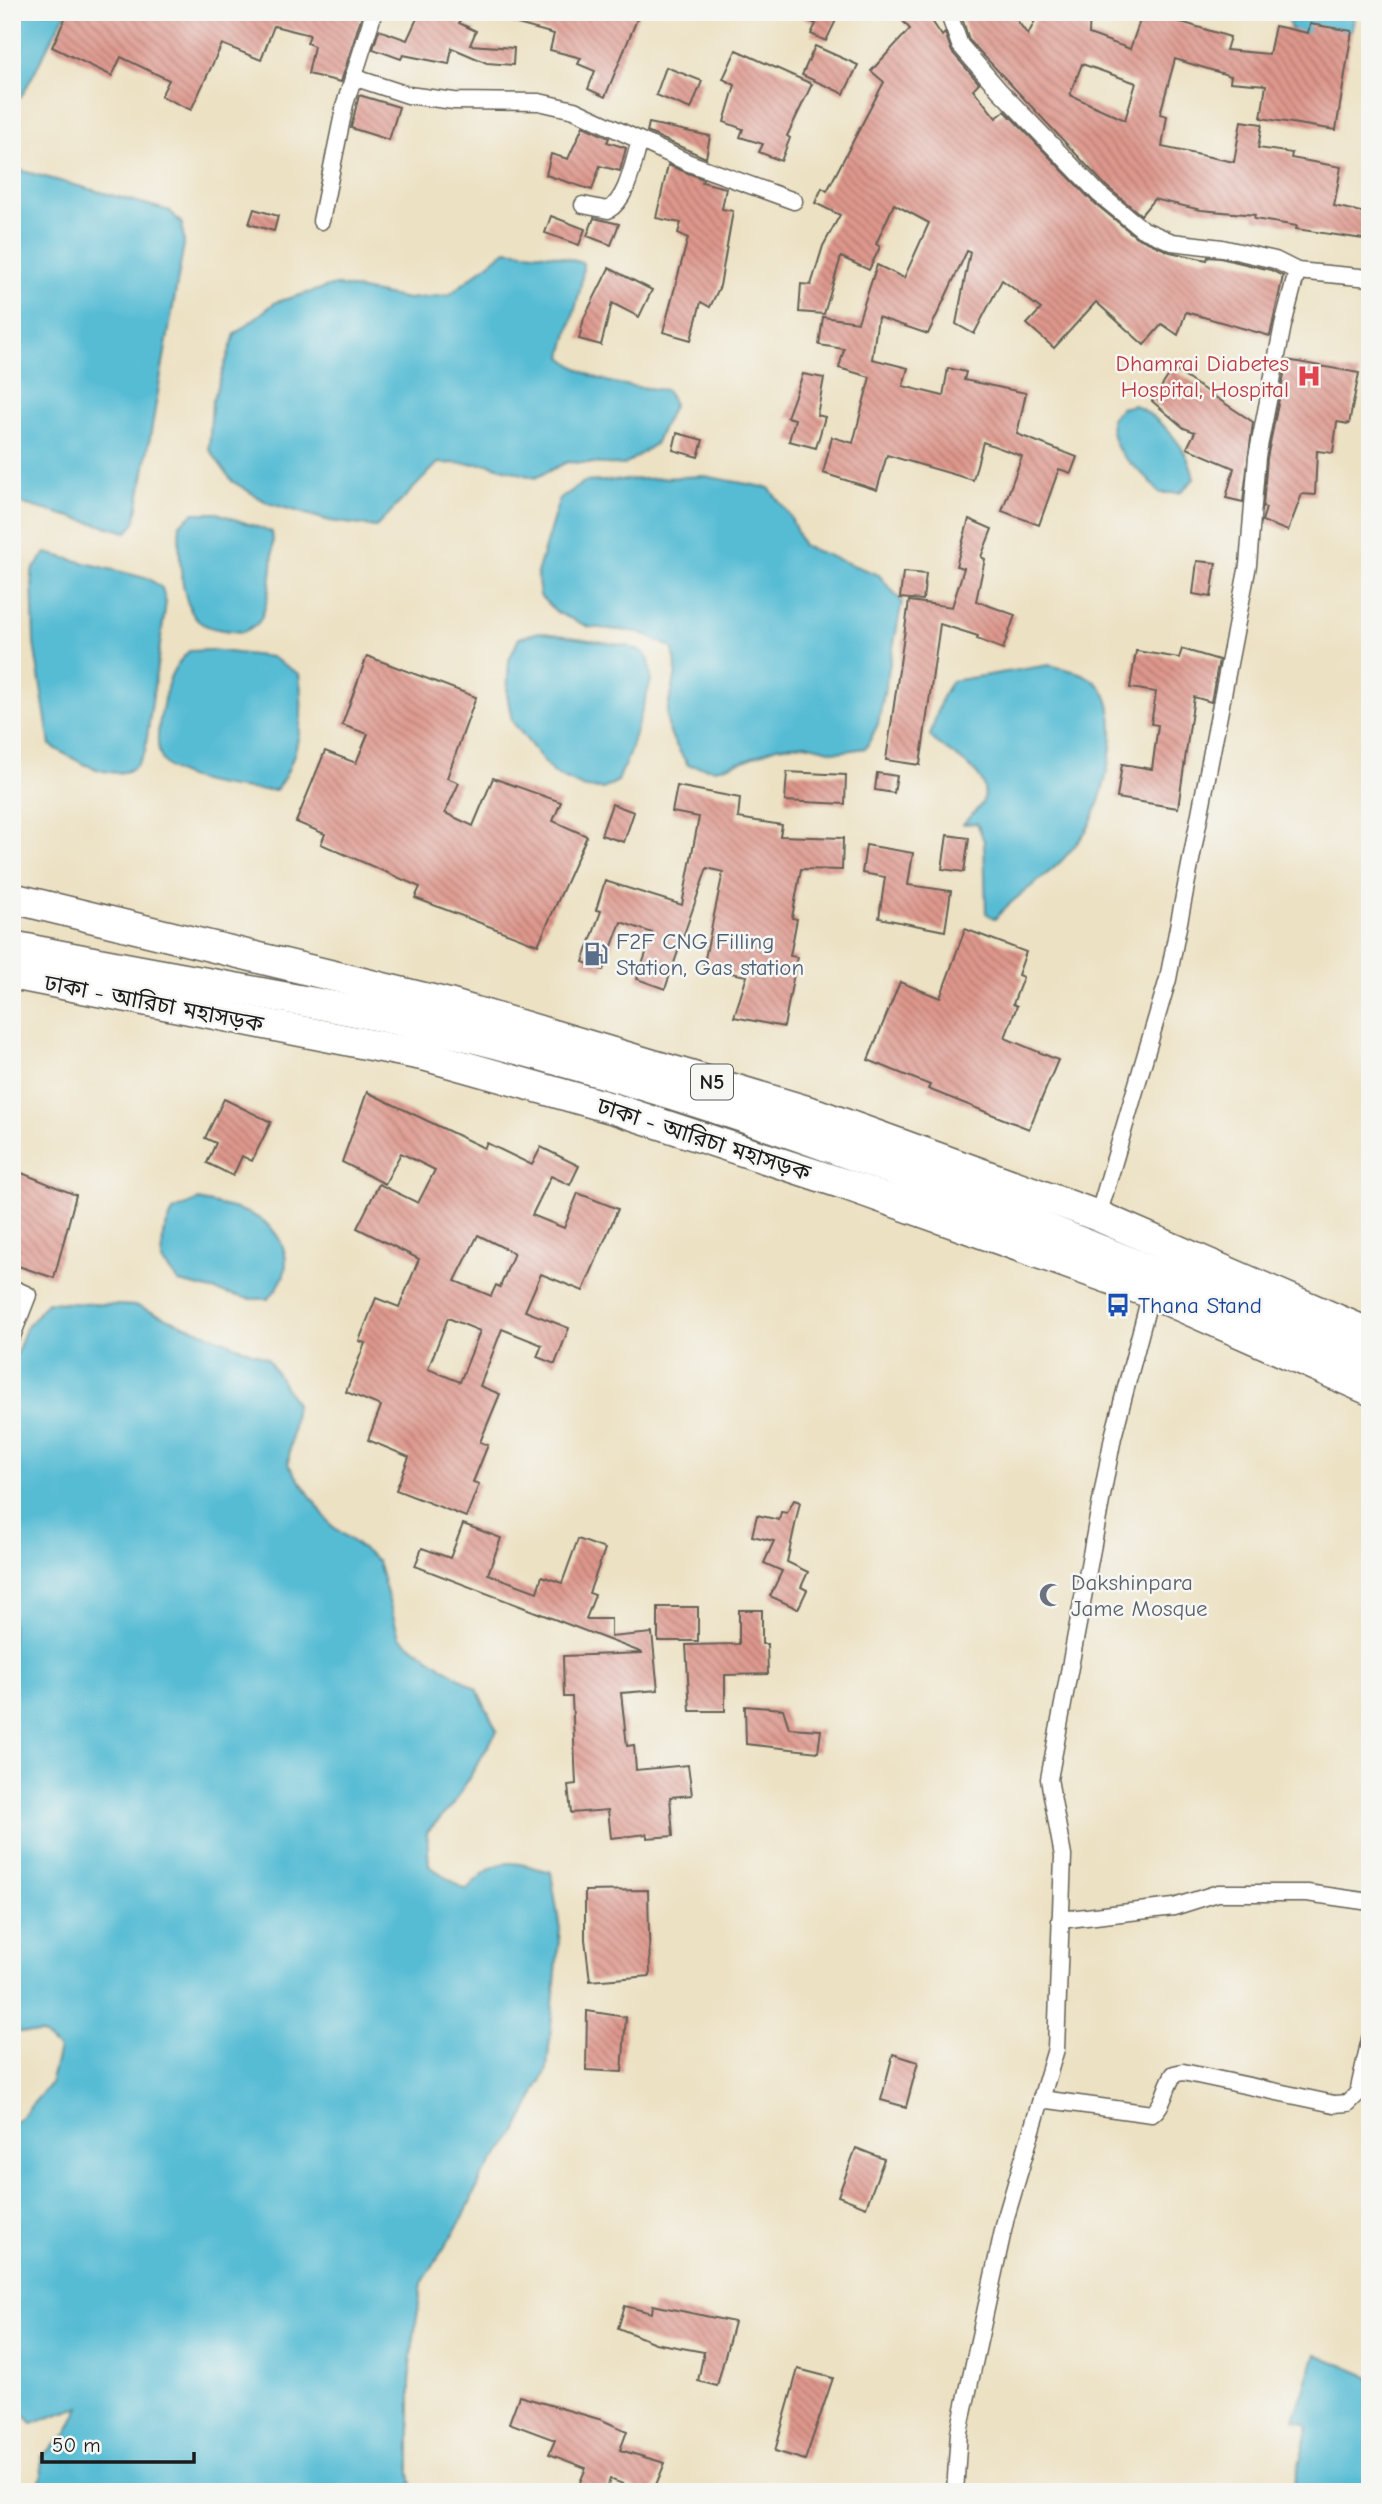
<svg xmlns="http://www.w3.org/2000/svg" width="1382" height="2504" viewBox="0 0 1382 2504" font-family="'Comic Neue','Noto Sans Bengali',sans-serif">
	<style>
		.water { fill: #56bcd4; stroke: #396c78; stroke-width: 2 }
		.building { fill: url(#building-back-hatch); fill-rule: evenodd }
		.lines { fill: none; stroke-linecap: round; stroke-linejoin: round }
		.street-casing { stroke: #656156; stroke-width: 19 }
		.highway-casing { stroke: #656156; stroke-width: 33 }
		.street { stroke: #fff; stroke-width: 16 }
		.highway { stroke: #fff; stroke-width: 30 }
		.labels { text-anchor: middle; stroke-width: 5; stroke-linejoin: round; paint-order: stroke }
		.shield { fill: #f6f6f2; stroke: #5d5d5c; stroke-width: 2 }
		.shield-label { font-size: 21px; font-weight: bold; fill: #1c1c1c }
		.health-label { font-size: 23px; fill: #be3a42; stroke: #f6f6f2; text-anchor: end }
		.service-label { font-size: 23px; fill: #4e5e75; stroke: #f6f6f2; text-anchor: start }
		.street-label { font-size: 23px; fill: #1c1c1c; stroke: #f6f6f2 }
		.transit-label { font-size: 23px; fill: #164399; stroke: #f6f6f2; text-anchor: start }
		.worship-label { font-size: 23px; fill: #5b616d; stroke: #f6f6f2; text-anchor: start }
	</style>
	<defs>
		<pattern id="building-back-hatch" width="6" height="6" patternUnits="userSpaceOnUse" patternTransform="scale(1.75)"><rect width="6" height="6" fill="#de978c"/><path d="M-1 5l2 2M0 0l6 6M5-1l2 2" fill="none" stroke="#b37a72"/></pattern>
	</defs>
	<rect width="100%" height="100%" fill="#f6f6f2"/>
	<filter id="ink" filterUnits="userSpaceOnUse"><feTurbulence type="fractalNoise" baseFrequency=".0143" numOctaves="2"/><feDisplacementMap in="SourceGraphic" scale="14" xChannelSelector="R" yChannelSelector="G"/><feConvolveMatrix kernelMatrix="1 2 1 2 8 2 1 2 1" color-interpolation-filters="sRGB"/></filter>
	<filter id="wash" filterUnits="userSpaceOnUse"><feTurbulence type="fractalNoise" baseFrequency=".00686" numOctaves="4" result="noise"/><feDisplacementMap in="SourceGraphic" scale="28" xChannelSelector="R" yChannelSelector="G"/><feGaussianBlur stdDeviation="1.57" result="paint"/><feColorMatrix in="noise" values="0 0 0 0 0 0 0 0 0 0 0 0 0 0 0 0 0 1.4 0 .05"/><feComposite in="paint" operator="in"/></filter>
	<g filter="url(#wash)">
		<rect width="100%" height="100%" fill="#ece1c3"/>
		<g class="water">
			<path d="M12 12H66L24 92 12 108Z"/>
			<path d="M1286 12H1356L1349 39 1307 42 1290 27Z"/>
			<path d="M12 168 170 211 182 224 184 244 135 523 127 532 12 501Z"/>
			<path d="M506 250 554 255 583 263C583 294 568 326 562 357 593 384 626 386 666 390L674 404 655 444 624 465 567 462 535 478 488 464 438 463 376 527 330 521 268 503 232 481 209 449 212 403 235 334 276 302 335 285 408 299 449 295Z"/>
			<path d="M1134 405C1162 419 1189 448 1194 479L1180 493H1159C1138 461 1112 463 1111 419L1121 408Z"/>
			<path d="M704 476 769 488 790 516 803 546 879 575 902 602 878 724 866 748 838 752 805 744 776 747 746 760 716 769 688 765C679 750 666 733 667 714 670 689 682 675 672 648L640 632 589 627 556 612 540 596 537 573 559 500 584 482Z"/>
			<path d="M194 513H217L272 532C275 551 270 607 258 623 255 626 247 630 243 632 230 631 212 630 201 623 180 610 178 546 180 524Z"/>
			<path d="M46 553 149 579 162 588 166 602 145 752C141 758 137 766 132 769 108 782 70 757 50 745L34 644 32 571Z"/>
			<path d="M539 632 627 646 644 653 649 660 651 680 629 754 618 781 603 789 585 788 553 773 512 721 507 694 509 660 519 638Z"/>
			<path d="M211 650 271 657 299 674C305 714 300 758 276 790 252 791 169 783 161 757 155 742 159 724 162 709 168 682 169 671 189 651Z"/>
			<path d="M1049 665C1064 669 1082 671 1094 681 1128 706 1106 789 1091 822 1086 834 1074 846 1066 856 1044 881 1015 894 995 919L986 913 984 841 977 823 963 824C968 818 978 810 982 803 997 772 943 753 930 736L942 697 952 681Z"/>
			<path d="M198 1200C233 1208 272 1212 284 1250 290 1269 282 1284 268 1299H250L179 1282 162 1261 163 1234 173 1211Z"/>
			<path d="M47 1302 137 1306 267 1358 296 1404 288 1464 331 1525 378 1561 399 1637 477 1690 497 1731 453 1805 427 1832 429 1866 466 1890C501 1855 505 1860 551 1872L560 1929 547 2069 515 2134 481 2177 464 2216 422 2283 410 2364V2474L413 2492H34L42 2476 41 2457 66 2435 80 2407 32 2423 12 2402V2123L19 2120 50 2084 59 2049 42 2034 12 2031V1367L26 1328Z"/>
			<path d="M1316 2354 1370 2377V2492H1292L1309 2426 1294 2419Z"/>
		</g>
		<g id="blocks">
			<g class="building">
				<path d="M68 12H363L341 82 308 74 314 46 307 43 310 35 274 26 261 60 222 44 191 110 161 96 169 80 121 57 112 76 52 47Z"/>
				<path d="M420 12H464L459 23 476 31 470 45 514 48 513 65 487 63 452 48 449 64 403 55 401 59 373 49 379 30 407 40Z"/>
				<path d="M492 12H640L605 97 588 89 595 71 578 64 581 58 550 50 554 34 492 17Z"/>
				<path d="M791 12H840L826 41 811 34 816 24Z"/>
				<path d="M895 12H926L942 36 945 33 952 52 979 83 973 89 996 118 1005 111 1092 201 1136 237 1170 252 1207 260 1208 257 1220 258 1271 270 1283 276 1270 336 1186 312 1178 335 1162 324 1144 345 1096 302 1054 348 1027 324 1041 309 1002 280 974 334 956 324 970 252 967 251 928 334 878 317 872 359 908 368 903 386 943 396 948 368 966 372 964 380 1026 393 1017 434 1077 457 1071 473 1059 469 1039 525 1002 511 1022 456 983 442 973 480 887 455 877 490 823 473 832 437 853 443 870 377 839 368 844 349 819 345 823 317 858 322 877 265 904 278 929 223 894 204 876 244 880 247 869 270 841 257 824 314 799 312 801 284 811 285 823 246 840 215 815 203 822 188 827 191 884 82 871 71 910 29Z"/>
				<path d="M969 12H1011L1028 35 1039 12H1090L1089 34 1130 49 1143 12H1180L1178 21 1230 37 1226 50 1269 54 1275 26 1308 33 1310 24 1352 31 1336 130 1261 118 1266 85 1230 82 1231 76 1175 59 1160 114 1167 116 1162 147 1234 162 1241 121 1262 124 1258 148 1292 153 1291 158 1341 167 1334 206 1370 214V240L1296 229 1297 226 1254 219 1255 215 1201 210 1154 199 1141 215 1106 186 969 40 962 18ZM1082 64 1136 83 1125 120 1070 95Z"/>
				<path d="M815 46 858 65 844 94 802 75Z"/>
				<path d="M736 50 812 84 787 136 790 138 781 161 759 152 763 144 740 137 743 129 724 122 735 85 723 79Z"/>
				<path d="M666 67 702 81 691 109 656 95Z"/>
				<path d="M359 95 399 107 389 140 351 128Z"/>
				<path d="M649 123 710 136 706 158 647 132Z"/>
				<path d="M583 126 609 138 607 142 626 148 620 171 600 166 592 190 546 175 551 154 568 159Z"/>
				<path d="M668 165 703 179 702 182 726 188 722 209 733 211 720 286 710 307 701 302 691 340 663 332 688 238 678 233 681 223 656 218Z"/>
				<path d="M254 209 278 216 274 231 249 224Z"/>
				<path d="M551 216 585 229 579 245 545 233Z"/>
				<path d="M594 218 619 224 611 245 587 236Z"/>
				<path d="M609 268 652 290 639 317 612 303 601 345 579 339 584 318Z"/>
				<path d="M1287 360 1359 373 1349 424 1337 422 1333 453 1317 451 1315 495 1302 494 1288 531 1262 521 1266 508 1263 507 1267 458Z"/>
				<path d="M1173 369 1253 422 1243 502 1226 498 1234 468 1187 448 1195 432 1184 428 1152 401Z"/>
				<path d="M803 374 824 378 817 415 825 417 816 448 789 441 795 419 787 417Z"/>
				<path d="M677 433 703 440 698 457 673 450Z"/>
				<path d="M969 519 992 529 981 557 985 559 976 601 1015 615 1003 649 977 639 978 636 940 624 920 765 886 760 909 601 952 607 964 568 956 566Z"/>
				<path d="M1197 561 1216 563 1211 597 1193 594Z"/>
				<path d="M903 572 926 574 923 600 900 598Z"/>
				<path d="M1182 649 1219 660 1211 702 1194 697 1178 808 1117 798 1122 764 1152 769 1158 725 1151 724 1156 692 1130 688 1136 651 1179 658Z"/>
				<path d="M367 656 476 697 447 778 459 783 445 813 473 826 493 778 561 802 553 821 587 836 538 945 415 898 420 887 321 844 325 834 296 822 325 751 356 763 368 734 342 725Z"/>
				<path d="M787 772 846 775 845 804 785 801Z"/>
				<path d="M877 773 897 776 894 793 875 790Z"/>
				<path d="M677 786 740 798 738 818 782 825 780 836 843 838 842 870 801 869 792 918 797 919 790 956 797 957 784 1027 734 1017 747 976 703 968 723 872 707 868 665 989 637 979 653 933 621 922 603 970 583 962 601 911 596 910 605 881 682 905 699 817 672 812Z"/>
				<path d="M612 804 634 812 624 842 601 835Z"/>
				<path d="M947 835 969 838 964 872 942 869Z"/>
				<path d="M866 845 913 853 908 885 951 891 945 931 879 918 885 877 862 873Z"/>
				<path d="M965 929 1026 952 1018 975 1023 977 1013 1004 1017 1006 1005 1038 1058 1060 1029 1129 928 1089 930 1085 868 1060 900 982 940 998Z"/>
				<path d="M367 1092 484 1148 487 1143 532 1165 541 1147 579 1166 570 1185 551 1176 532 1215 564 1228 578 1193 618 1209 583 1291 541 1274 525 1311 569 1328 555 1364 537 1357 542 1345 502 1329 480 1386 500 1394 480 1442 488 1445 473 1482 479 1484 466 1517 396 1490 409 1457 368 1440 381 1406 346 1392 365 1343 359 1341 376 1298 399 1307 419 1259 357 1228 379 1184 418 1203 435 1170 401 1153 385 1184 342 1162ZM478 1235 514 1253 500 1287 496 1285 491 1296 455 1281ZM448 1318 480 1331 460 1382 428 1369Z"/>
				<path d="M224 1099 271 1122 252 1161 242 1156 233 1176 207 1163 216 1143 205 1138Z"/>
				<path d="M12 1169 76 1195 54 1278 12 1264Z"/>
				<path d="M794 1500 800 1502 787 1562 808 1572 801 1587 807 1590 798 1609 770 1596 782 1571 764 1563 774 1541 752 1536 757 1515 779 1520 781 1512 787 1513Z"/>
				<path d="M463 1524 501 1538 488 1574 537 1592 542 1576 562 1583 578 1539 605 1549 589 1593 595 1595 586 1619H611V1637L652 1633 658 1690 621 1693 627 1746 634 1745 636 1770 688 1765 692 1795 670 1797 673 1836 647 1838V1834L611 1838 608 1810 571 1813 568 1785 576 1784 572 1697H564L563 1656 643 1653 415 1566 422 1548 450 1558Z"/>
				<rect x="658" y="1607" width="40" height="34"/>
				<path d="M739 1610H762V1644H767L768 1674 725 1675V1711H690L686 1645 739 1644Z"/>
				<path d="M745 1706 783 1709 789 1728 821 1730 818 1752 746 1744Z"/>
				<path d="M648 1890 650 1976 590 1981 585 1939V1891Z"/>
				<path d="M587 2011 626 2017 622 2072 586 2070Z"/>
				<path d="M893 2054 918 2062 906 2107 881 2100Z"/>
				<path d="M856 2148 884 2159 866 2207 838 2196Z"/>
				<path d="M653 2305 734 2322 717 2386 698 2381 704 2352 655 2343 618 2328 625 2306 652 2313Z"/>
				<path d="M798 2369 833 2378 805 2460 775 2451Z"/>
				<path d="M519 2396 602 2420 627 2431 620 2450 665 2463 653 2492H644L610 2479 606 2492H576L586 2468 549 2454 555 2440 509 2423Z"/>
			</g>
		</g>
	</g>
	<g filter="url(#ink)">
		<use href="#blocks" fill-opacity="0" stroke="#656156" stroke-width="2"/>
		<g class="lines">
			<g class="street-casing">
				<g id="street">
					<path d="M948 12 960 45 999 90 1099 194 1142 229 1172 242 1222 248 1275 260 1297 271 1370 278"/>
					<path d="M353 77 408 95 454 101 539 102 574 110 689 163 794 201"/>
					<path d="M583 205 608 210C628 199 633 162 640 141"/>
					<path d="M321 221 345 104 374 12"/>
					<path d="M1098 1216 1168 979 1248 565 1257 457 1283 325 1297 271"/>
					<path d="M12 1288 28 1295 12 1336"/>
					<path d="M1060 1920 1174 1907 1218 1893H1307L1370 1902"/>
					<path d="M1041 2099 1152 2114C1165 2104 1165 2087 1174 2074L1183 2072 1334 2104 1348 2103 1358 2093 1370 2039"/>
					<path d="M955 2492 959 2432 1006 2217 1056 2049 1063 1856 1049 1779 1113 1437 1151 1293"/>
				</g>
			</g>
			<g class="highway-casing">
				<g id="highway">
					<path d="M12 898 449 1004 817 1114 1098 1216 1370 1334"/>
					<path d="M12 946C178 981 347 1003 510 1047 806 1125 1088 1244 1370 1362"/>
					<path d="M12 974 427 1056 615 1109 844 1184 1151 1293 1370 1390"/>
				</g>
			</g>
			<use href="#street" class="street"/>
			<use href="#highway" class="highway"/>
		</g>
	</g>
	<defs>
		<g id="hospital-bare" transform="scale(1.89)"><path d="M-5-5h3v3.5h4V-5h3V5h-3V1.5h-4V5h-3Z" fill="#e0444e" stroke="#f6f6f2" stroke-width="2.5" paint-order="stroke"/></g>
		<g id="fuel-bare" transform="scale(1.89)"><path d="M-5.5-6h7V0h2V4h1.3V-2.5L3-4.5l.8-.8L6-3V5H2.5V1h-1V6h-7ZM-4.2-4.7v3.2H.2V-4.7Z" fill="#5c6f8a" stroke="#f6f6f2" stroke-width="2.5" paint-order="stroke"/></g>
		<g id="bus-bare" transform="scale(1.89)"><path d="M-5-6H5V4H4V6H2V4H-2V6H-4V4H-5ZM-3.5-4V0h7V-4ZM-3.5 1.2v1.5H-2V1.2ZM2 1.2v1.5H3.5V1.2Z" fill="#1a4fb4" stroke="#f6f6f2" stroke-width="2.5" paint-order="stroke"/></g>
		<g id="mosque-bare" transform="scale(1.89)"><path d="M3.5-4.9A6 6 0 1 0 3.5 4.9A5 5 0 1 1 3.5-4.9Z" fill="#6b7280" stroke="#f6f6f2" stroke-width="2.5" paint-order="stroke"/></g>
	</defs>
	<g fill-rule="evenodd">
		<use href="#hospital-bare" x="1309" y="376"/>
		<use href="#fuel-bare" x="596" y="954"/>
		<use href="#bus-bare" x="1118" y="1305"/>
		<use href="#mosque-bare" x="1051" y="1595"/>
	</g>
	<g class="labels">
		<rect class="shield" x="691" y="1064.5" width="42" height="35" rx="5"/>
		<g class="shield-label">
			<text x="712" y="1089">N5</text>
		</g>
		<g class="health-label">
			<text x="1289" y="371">Dhamrai Diabetes<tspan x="1289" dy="26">Hospital, Hospital</tspan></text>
		</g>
		<g class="service-label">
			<text x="616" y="949">F2F CNG Filling<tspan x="616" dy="26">Station, Gas station</tspan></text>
		</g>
		<g class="street-label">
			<text transform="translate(154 1003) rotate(11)" y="8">ঢাকা - আরিচা মহাসড়ক</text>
			<text transform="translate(704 1139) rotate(18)" y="8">ঢাকা - আরিচা মহাসড়ক</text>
		</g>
		<g class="transit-label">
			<text x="1138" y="1313">Thana Stand</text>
		</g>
		<g class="worship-label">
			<text x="1071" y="1590">Dakshinpara<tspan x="1071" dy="26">Jame Mosque</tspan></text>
		</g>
	</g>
	<rect width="1382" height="2504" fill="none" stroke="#f6f6f2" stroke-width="42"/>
	<path d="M42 2452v10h152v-10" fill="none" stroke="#1c1c1c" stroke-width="3.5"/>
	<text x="52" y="2452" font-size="21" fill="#1c1c1c" stroke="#f6f6f2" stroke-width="5" paint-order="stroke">50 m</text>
</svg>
